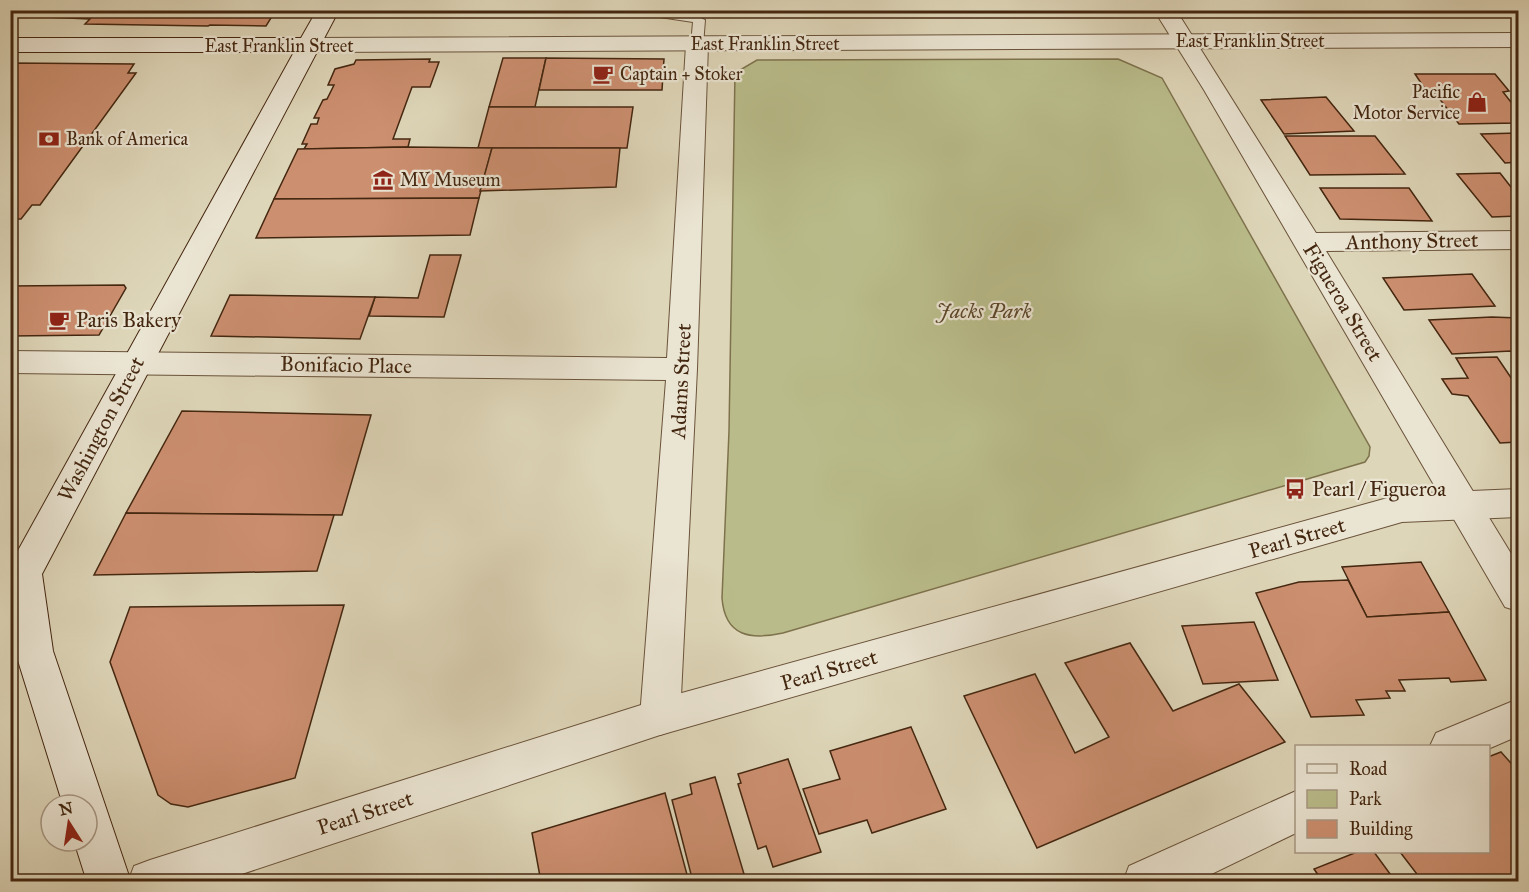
<svg xmlns="http://www.w3.org/2000/svg" width="1529" height="892" viewBox="0 0 1529 892" font-family="'IM FELL Great Primer',serif">
	<style>
		.green { fill: #b9bc8a; stroke: #7e724d; stroke-width: 1.5 }
		.building { fill: #cc8f70; stroke: #442710; stroke-width: 1.5 }
		.lines { fill: none; stroke-linecap: round; stroke-linejoin: round }
		.service-casing { stroke: #6a533a; stroke-width: 2 }
		.minor-casing { stroke: #6a533a; stroke-width: 2 }
		.tertiary-casing { stroke: #6a533a; stroke-width: 2 }
		.secondary-casing { stroke: #442710; stroke-width: 2 }
		.service { fill: #eae4d2; fill-rule: evenodd }
		.minor { fill: #eae4d2; fill-rule: evenodd }
		.tertiary { fill: #eae4d2; fill-rule: evenodd }
		.secondary { fill: #eae4d2; fill-rule: evenodd }
		.labels { text-anchor: middle; stroke-width: 4.5; stroke-linejoin: round; paint-order: stroke }
		.far-street-label { font-size: 18px; fill: #442710; stroke: #eae4d2 }
		.far-poi-label { font-size: 18px; fill: #442710; stroke: #eae4d2; text-anchor: start }
		.street-label { font-size: 21px; fill: #442710; stroke: #eae4d2 }
		.park-label { font-size: 21px; font-style: italic; fill: #5b4528; stroke: #eae4d2 }
		.poi-label { font-size: 21px; fill: #442710; stroke: #eae4d2; text-anchor: start }
	</style>
	<rect width="100%" height="100%" fill="#ded6b9"/>
	<filter id="stains"><feTurbulence type="fractalNoise" baseFrequency=".00333" numOctaves="4"/><feColorMatrix values="0 0 0 0 .2 0 0 0 0 .09 0 0 0 0 .02 0 0 0 .5 -.17"/></filter>
	<radialGradient id="worn" r=".72"><stop offset=".6" stop-color="#630" stop-opacity="0"/><stop offset="1" stop-color="#630" stop-opacity=".3"/></radialGradient>
	<path class="green" d="M1118 59 1162 78 1370 447 1369 456 1365 462 783 633C751 640 725 637 722 598L729 431 735 73 757 60Z"/>
	<g class="building">
		<path d="M41 10H276L266 26 210 25 208 26 85 24 90 19 46 17 51 12Z"/>
		<path d="M1206 10H1290L1292 14 1209 16Z"/>
		<path d="M1490 10H1518V17H1497Z"/>
		<path d="M503 58H546L535 107H489Z"/>
		<path d="M546 58 664 59 662 90H539Z"/>
		<path d="M430 59 429 62H439L430 87H412L393 139H410L408 147 304 149 307 144H302L311 124H317L319 118H314L323 100 327 99 334 85H328L335 69 354 64 356 60Z"/>
		<path d="M10 63 134 64 128 73H136L40 205H32L21 219H10Z"/>
		<path d="M1415 74H1495L1509 91 1503 92 1518 111V123L1459 124 1435 93 1427 92Z"/>
		<path d="M1326 97 1354 131 1284 134 1261 100Z"/>
		<path d="M489 107H633L627 148H478Z"/>
		<path d="M1518 133V162L1505 163 1481 134Z"/>
		<path d="M1285 136H1375L1405 174 1310 175Z"/>
		<path d="M408 147 492 148 479 198 274 199 298 149Z"/>
		<path d="M492 148H620L616 187 480 191Z"/>
		<path d="M1500 173 1518 196V216L1492 217 1457 174Z"/>
		<path d="M1320 188H1409L1432 221 1340 219Z"/>
		<path d="M479 198 470 235 256 238 274 199Z"/>
		<path d="M430 255H461L444 317 369 316 375 297 418 298Z"/>
		<path d="M1472 274 1495 306 1404 310 1383 278Z"/>
		<path d="M124 285 126 288 99 335 10 336V286Z"/>
		<path d="M230 295 375 297 360 339 211 336Z"/>
		<path d="M1492 317 1518 318V356H1514L1511 351 1452 354 1429 320Z"/>
		<path d="M1497 357 1518 388V442L1500 443 1468 396 1452 394 1442 379 1468 378 1456 358Z"/>
		<path d="M182 411 371 415 342 515 126 513Z"/>
		<path d="M126 513 334 515 317 571 94 575Z"/>
		<path d="M1421 562 1449 612 1367 617 1342 567Z"/>
		<path d="M1348 580 1367 617 1449 612 1486 680 1451 682 1449 678 1399 680 1405 691H1386L1390 698 1356 700 1364 715 1311 717 1256 593 1299 582Z"/>
		<path d="M344 605 295 778 188 807 171 804 158 795 110 662 130 607Z"/>
		<path d="M1254 622 1278 680 1203 684 1182 626Z"/>
		<path d="M1130 643 1173 711 1239 684 1285 742 1037 848 964 696 1035 674 1075 753 1109 737 1065 663Z"/>
		<path d="M911 727 946 809 872 833 867 820 819 834 803 789 840 779 830 751Z"/>
		<path d="M1501 752 1518 771V882H1423L1400 852H1488V757Z"/>
		<path d="M788 759 821 852 773 867 766 846 758 849 738 784 741 783 738 774Z"/>
		<path d="M715 777 744 874 732 878 733 882H693L672 800 692 794 690 784Z"/>
		<path d="M665 793 689 882H541L532 833Z"/>
		<path d="M1357 852H1374L1396 882H1323L1314 869Z"/>
	</g>
	<g class="lines">
		<g class="service-casing">
			<path id="service" d="M565 10H674L691 13 705 20 703 45 697 49 693 48 691 45 693 22 653 16 561 17 559 14Z"/>
		</g>
		<g class="minor-casing">
			<g id="minor">
				<path d="M1154 10H1176L1316 233 1518 231V249L1326 251 1518 565V611L1505 607 1204 90Z"/>
				<path d="M697 38 705 40 708 45 697 369 680 717 674 730 660 735 646 730 640 717 666 380 10 373V351L667 358 686 45 689 40Z"/>
				<path d="M1518 699V736L1488 749V746H1430L1436 733Z"/>
				<path d="M1296 791V833L1195 882H1123L1129 866Z"/>
			</g>
		</g>
		<g class="tertiary-casing">
			<g id="tertiary">
				<path d="M1518 33V47L310 52 302 50 299 45 302 40 310 38Z"/>
				<path d="M1518 489V517L1402 522 660 735 218 882H128L134 866 150 860 660 699 1402 494Z"/>
			</g>
		</g>
		<g class="secondary-casing">
			<path id="secondary" d="M317 10H339L42 574 53 651 131 882H87L74 841H87V805H63L15 651 10 614V565L294 52H10V38H301Z"/>
		</g>
		<use href="#service" class="service"/>
		<use href="#minor" class="minor"/>
		<use href="#tertiary" class="tertiary"/>
		<use href="#secondary" class="secondary"/>
	</g>
	<defs>
		<g id="cafe-bare" transform="scale(1.62)"><path d="M-5.5-4.5H6V0H3Q3 3.5 0 3.5H-2.5Q-5.5 3.5-5.5 0ZM3-3.2v2h1.7v-2ZM-6 4.5H4V6H-6Z" fill="#8f2418" stroke="#eae4d2" stroke-width="2.5" paint-order="stroke"/></g>
		<g id="shop-bare" transform="scale(1.62)"><path d="M-5-2.5h2.3a2.7 3.5 0 0 1 5.4 0H5L5.5 6h-11ZM-1.5-2.5h3a1.5 2.3 0 0 0-3 0Z" fill="#8f2418" stroke="#eae4d2" stroke-width="2.5" paint-order="stroke"/></g>
		<g id="bank-bare" transform="scale(1.62)"><path d="M-6-4H6V4H-6ZM0-2.3a2.3 2.3 0 1 0 0 4.6a2.3 2.3 0 1 0 0-4.6Z" fill="#8f2418" stroke="#eae4d2" stroke-width="2.5" paint-order="stroke"/></g>
		<g id="museum-bare" transform="scale(1.62)"><path d="M0-6L6-3V-2H-6V-3ZM-5-1h2V3h-2ZM-1-1h2V3h-2ZM3-1h2V3H3ZM-6 4H6V6H-6Z" fill="#8f2418" stroke="#eae4d2" stroke-width="2.5" paint-order="stroke"/></g>
		<g id="bus-bare" transform="scale(1.62)"><path d="M-5-6H5V4H4V6H2V4H-2V6H-4V4H-5ZM-3.5-4V0h7V-4ZM-3.5 1.2v1.5H-2V1.2ZM2 1.2v1.5H3.5V1.2Z" fill="#8f2418" stroke="#eae4d2" stroke-width="2.5" paint-order="stroke"/></g>
	</defs>
	<g fill-rule="evenodd">
		<use href="#cafe-bare" x="603" y="74"/>
		<use href="#shop-bare" x="1477" y="102"/>
		<use href="#bank-bare" x="49" y="139"/>
		<use href="#museum-bare" x="383" y="180"/>
		<use href="#cafe-bare" x="59" y="320"/>
		<use href="#bus-bare" x="1295" y="489"/>
	</g>
	<g class="labels">
		<g class="far-street-label">
			<text x="1250" y="47">East Franklin Street</text>
			<text x="765" y="50">East Franklin Street</text>
			<text x="279" y="52">East Franklin Street</text>
		</g>
		<g class="far-poi-label">
			<text x="620" y="80">Captain + Stoker</text>
			<text x="1460" y="98" text-anchor="end">Pacific<tspan x="1460" dy="21">Motor Service</tspan></text>
			<text x="66" y="145">Bank of America</text>
			<text x="400" y="186">MY Museum</text>
		</g>
		<g class="street-label">
			<text transform="translate(1412 241) rotate(-1)" y="7">Anthony Street</text>
			<text transform="translate(1343 302) rotate(59)" y="7">Figueroa Street</text>
			<text transform="translate(346 365) rotate(1)" y="7">Bonifacio Place</text>
			<text transform="translate(681 381) rotate(-87)" y="7">Adams Street</text>
			<text transform="translate(101 429) rotate(-62)" y="7">Washington Street</text>
			<text transform="translate(1297 538) rotate(-16)" y="7">Pearl Street</text>
			<text transform="translate(829 670) rotate(-16)" y="7">Pearl Street</text>
			<text transform="translate(365 813) rotate(-18)" y="7">Pearl Street</text>
		</g>
		<g class="park-label">
			<text x="984" y="318">Jacks Park</text>
		</g>
		<g class="poi-label">
			<text x="76" y="327">Paris Bakery</text>
			<text x="1312" y="496">Pearl / Figueroa</text>
		</g>
	</g>
	<rect width="1529" height="892" fill="none" stroke="#ded6b9" stroke-width="36"/>
	<rect x="12" y="12" width="1505" height="868" fill="none" stroke="#442710" stroke-width="3"/>
	<rect x="18" y="18" width="1493" height="856" fill="none" stroke="#442710" stroke-width="1.5"/>
	<rect x="1295" y="745" width="195" height="108" fill="#eae4d2" stroke="#a89884" stroke-width="1.5"/>
	<rect x="1307" y="764" width="30" height="9" fill="#eae4d2" stroke="#a89884" stroke-width="1.5"/>
	<text x="1349" y="775" font-size="18" fill="#442710">Road</text>
	<rect x="1307" y="790" width="30" height="18" fill="#b9bc8a" stroke="#a89884" stroke-width="1.5"/>
	<text x="1349" y="805" font-size="18" fill="#442710">Park</text>
	<rect x="1307" y="820" width="30" height="18" fill="#cc8f70" stroke="#a89884" stroke-width="1.5"/>
	<text x="1349" y="835" font-size="18" fill="#442710">Building</text>
	<g transform="translate(69 823) rotate(348)"><circle r="28" fill="#eae4d2" stroke="#a89884" stroke-width="1.5"/>
	<path d="M0-4.5L10 22L0 15L-10 22Z" fill="#8f2418"/>
	<text y="-9" font-size="16" font-weight="bold" text-anchor="middle" fill="#442710">N</text>
	</g>
	<rect width="100%" height="100%" filter="url(#stains)"/>
	<rect width="100%" height="100%" fill="url(#worn)"/>
</svg>
